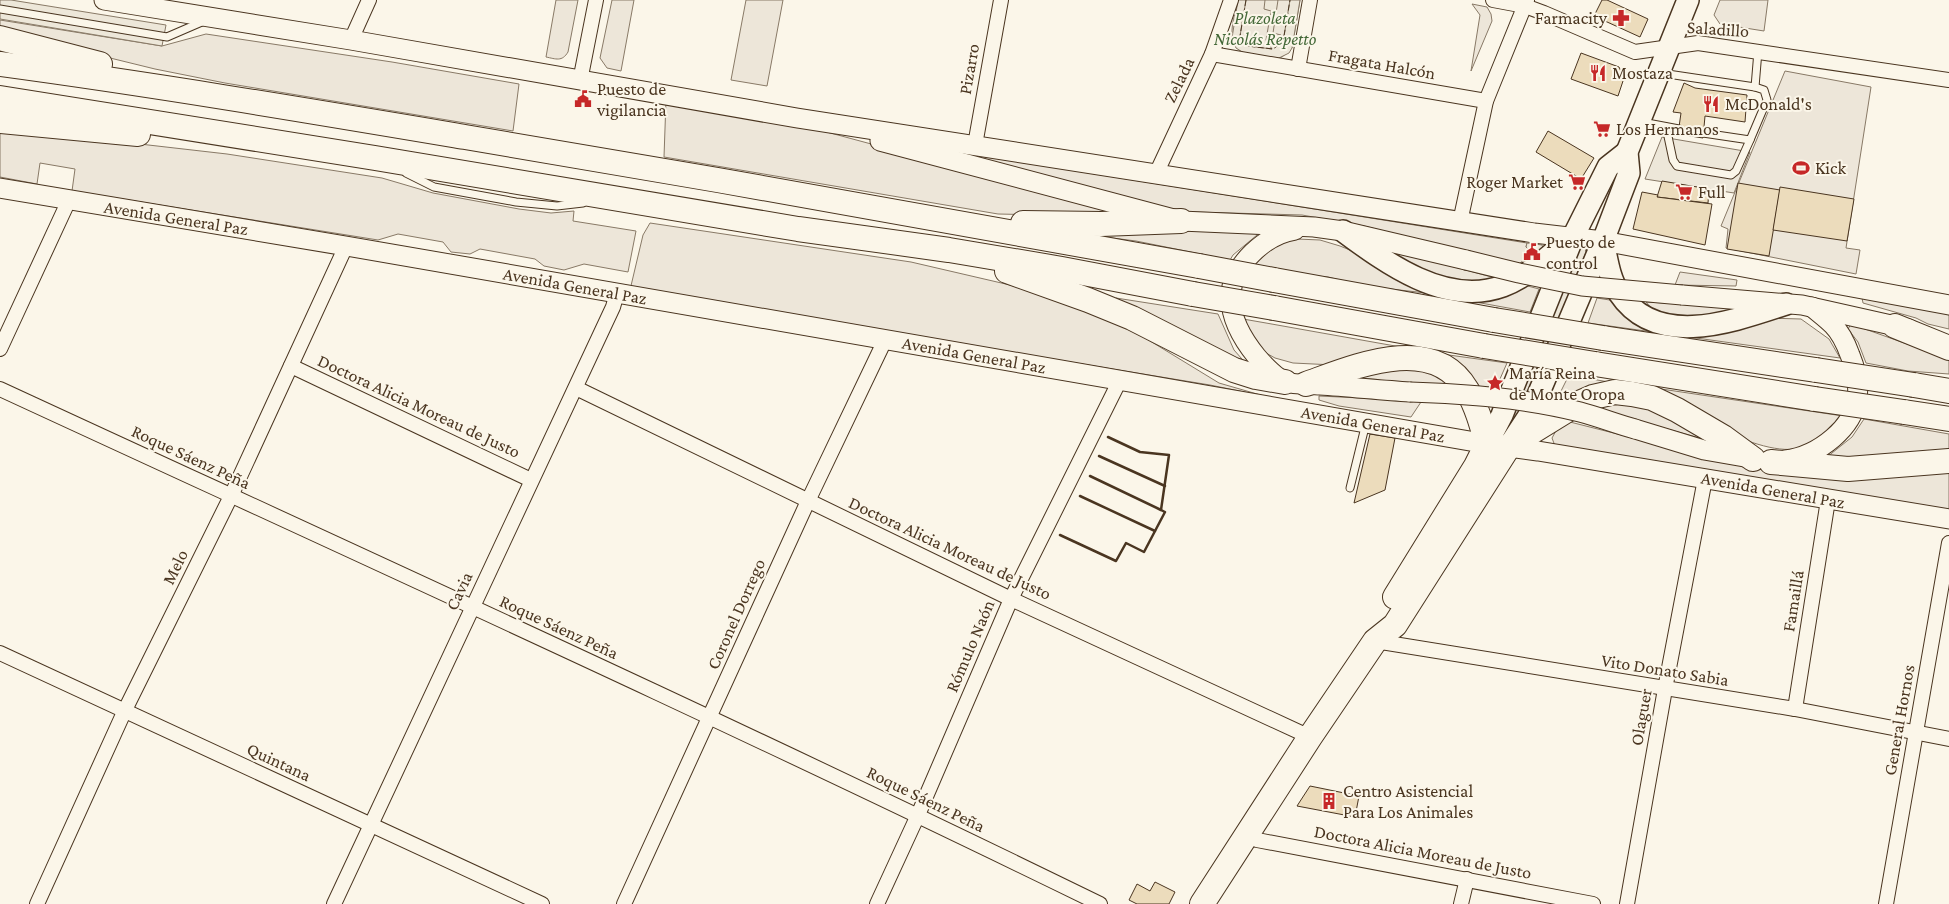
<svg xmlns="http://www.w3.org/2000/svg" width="1949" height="904" viewBox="0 0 1949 904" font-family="'Crimson Pro',serif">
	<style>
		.green { fill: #ede6d9; stroke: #887966 }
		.parking { fill: #ede7d9; stroke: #887966 }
		.building { fill: #ecdcbc; stroke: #4a3520 }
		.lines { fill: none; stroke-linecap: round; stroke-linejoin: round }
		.lane-casing { stroke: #4a3520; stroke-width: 9 }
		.street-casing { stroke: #4a3520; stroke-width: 16 }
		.secondary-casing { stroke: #4a3520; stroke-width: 21 }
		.primary-casing { stroke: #4a3520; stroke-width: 24 }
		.highway-casing { stroke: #4a3520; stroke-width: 26 }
		.lane { stroke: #fbf6e9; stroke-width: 7 }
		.street { stroke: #fbf6e9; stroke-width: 14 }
		.secondary { stroke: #fbf6e9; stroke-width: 19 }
		.primary { stroke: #fbf6e9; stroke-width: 21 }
		.highway { stroke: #fbf6e9; stroke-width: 24 }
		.secondary-bridge-casing { stroke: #4a3520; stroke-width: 21; stroke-linecap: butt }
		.highway-bridge-casing { stroke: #4a3520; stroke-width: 26; stroke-linecap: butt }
		.secondary-bridge { stroke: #fbf6e9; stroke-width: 19 }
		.highway-bridge { stroke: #fbf6e9; stroke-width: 24 }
		.fence { stroke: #4a3520; stroke-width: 1; stroke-dasharray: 6 2.5; stroke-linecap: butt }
		.wall { stroke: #4a3520; stroke-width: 2.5 }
		.labels { text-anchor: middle; stroke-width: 4; stroke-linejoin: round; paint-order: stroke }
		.park-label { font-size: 18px; font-style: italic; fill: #436837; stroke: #fbf6e9 }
		.poi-label { font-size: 18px; fill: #4a3520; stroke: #fbf6e9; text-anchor: start }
		.street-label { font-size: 18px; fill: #4a3520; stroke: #fbf6e9 }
	</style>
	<rect width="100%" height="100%" fill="#fbf6e9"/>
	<g class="green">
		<path d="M556 0H578L568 52C562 62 556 59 546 57Z"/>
		<path d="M612 0H634L621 71 607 68 600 58Z"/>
		<path d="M746 0H783L767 86 731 80Z"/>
		<path d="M1238 0H1300L1292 48 1282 57 1240 51C1225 40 1235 15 1238 0Z"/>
		<path d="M1720 0H1768L1764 31 1720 24 1714 15Z"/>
		<path d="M1472 4 1487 7 1491 14 1492 21 1471 71 1480 15Z"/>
		<path d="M0 20 162 46 206 34 392 62 519 84 513 131 225 83 155 69 0 31Z"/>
		<path d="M1785 71 1871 87 1846 248 1860 250 1856 274 1726 248 1728 229 1721 226Z"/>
		<path d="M666 100 797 124 1142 217 998 214 664 157Z"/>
		<path d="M0 128 227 154 382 178 433 193 519 209 551 213 574 211 573 221 636 231 628 272 584 264 564 270 544 266 535 259 480 249 470 254 451 252 443 242 398 234 378 240 72 191 75 169 40 163 37 184 0 177Z"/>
		<path d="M958 152 1527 243 1526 247 1529 250 1528 258 1517 265 1364 226 1302 215 1194 212 1156 208Z"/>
		<path d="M650 223 911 262 1010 285 1081 305 1142 336 1219 383 1264 396 1210 385 630 290 643 235Z"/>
		<path d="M1133 229 1257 230V235L1233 255 1230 260 1136 241 1097 236Z"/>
		<path d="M1297 239 1320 240 1340 246 1360 254 1400 278 1524 285 1539 289 1530 312 1426 293 1364 286 1328 277 1304 275 1251 264 1280 243Z"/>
		<path d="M1381 247 1499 279 1480 284 1436 278Z"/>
		<path d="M1680 272 1737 280 1736 286 1675 285Z"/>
		<path d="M1116 298 1218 314 1234 350 1242 359H1238L1114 302Z"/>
		<path d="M1597 298 1616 301 1627 314 1801 319 1829 339 1840 358 1588 323Z"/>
		<path d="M1862 298 1949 313V329L1928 324 1916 318 1863 303Z"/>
		<path d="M1646 302 1743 307V311C1717 314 1663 327 1646 302Z"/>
		<path d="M1243 319 1266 323 1412 349 1334 365 1293 363 1275 358 1257 348Z"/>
		<path d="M1851 324 1949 359V374L1908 371 1866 363 1858 342 1848 329Z"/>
		<path d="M1427 352 1507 363 1496 388 1474 386Z"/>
		<path d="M1416 364 1455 384 1404 383 1341 376Z"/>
		<path d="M1569 375 1620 384 1564 400 1560 393Z"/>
		<path d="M1641 386 1843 416C1832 427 1821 440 1807 446 1766 464 1679 407 1641 386Z"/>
		<path d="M1319 396 1403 400 1423 399 1411 417 1339 406 1319 400Z"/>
		<path d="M1599 402 1652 407 1707 440 1588 407Z"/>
		<path d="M1864 419 1949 434V452L1883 459 1827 457 1852 437Z"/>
		<path d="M1570 422 1756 469 1826 476 1949 470V510L1555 446 1552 438 1558 427Z"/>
	</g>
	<g class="parking">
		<path d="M0 0H11L166 25 162 46 0 19Z"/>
		<path d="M1238 0H1246L1240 36 1248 46 1272 49 1266 40 1271 11 1264 9 1265 0H1278L1273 33 1281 35 1280 42H1283L1290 0H1300L1292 48 1289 53 1277 59 1244 53 1236 48 1232 38Z"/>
		<path d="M1662 137 1750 152 1734 193 1645 179Z"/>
		<path d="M1527 243 1542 245 1543 248 1524 266 1517 265 1528 258 1529 250 1526 247Z"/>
		<path d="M1581 247 1585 249 1586 252 1518 420H1510L1579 249Z"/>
	</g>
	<g class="building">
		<path d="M1602 0H1607L1648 19 1640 37 1594 16Z"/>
		<path d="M1581 53 1619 67 1624 78 1618 96 1571 79Z"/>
		<path d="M1684 83 1695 88 1747 95 1745 122 1705 116 1703 138 1678 134 1681 113 1673 112Z"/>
		<path d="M1548 131 1594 158 1581 179 1536 152Z"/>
		<path d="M1662 181 1709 189 1708 203 1657 197Z"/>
		<path d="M1738 183 1780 190 1769 256 1727 249Z"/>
		<path d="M1780 187 1854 199 1847 241 1773 230Z"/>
		<path d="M1642 192 1658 195 1657 197 1712 204 1705 245 1633 229Z"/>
		<path d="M1370 434 1395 438 1385 490 1354 503Z"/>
		<path d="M1310 786 1359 796 1355 817 1297 806Z"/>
		<path d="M1155 882 1175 892 1169 904H1137L1129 900 1137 884 1150 891Z"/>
	</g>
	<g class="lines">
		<g class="lane-casing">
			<g id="lane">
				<path d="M0 9 167 37 204 21"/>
				<path d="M1661 73 1755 87 1764 90 1767 100 1750 140 1703 133"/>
				<path d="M1755 87 1758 51"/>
				<path d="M1642 122 1679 129"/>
				<path d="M1666 127 1673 160 1677 166 1731 175 1736 171 1750 140"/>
				<path d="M406 173 434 187 516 202 557 206 583 203"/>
				<path d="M1350 488 1366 423"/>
			</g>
		</g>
		<g class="street-casing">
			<g id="street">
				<path d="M1493 0 1525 6 1544 13 1635 52 1698 43 1949 80"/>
				<path d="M351 40 369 0"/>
				<path d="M1212 54 1486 101"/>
				<path d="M1298 69 1310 0"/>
				<path d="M580 81 596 0"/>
				<path d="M975 145 1001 0"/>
				<path d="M1156 174 1212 54 1231 0"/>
				<path d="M1460 222 1486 101 1527 0"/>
				<path d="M0 349 69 200"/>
				<path d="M291 366 531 480"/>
				<path d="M576 388 1011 599 1310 737"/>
				<path d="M0 389C368 559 736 726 1100 904"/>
				<path d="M1375 641 1795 709 1949 739"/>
				<path d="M0 653 542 904"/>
				<path d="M1795 709 1828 500"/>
				<path d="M1247 836 1257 840 1593 904"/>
				<path d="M37 904 125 710 231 496 346 246"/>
				<path d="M334 904 613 307 617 293"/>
				<path d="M624 904 808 501 885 340"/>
				<path d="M877 904 918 815 1011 599 1120 380"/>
				<path d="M1461 904 1467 879"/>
				<path d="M1627 904 1665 689 1705 479"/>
				<path d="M1886 904 1949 543"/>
			</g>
		</g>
		<g class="secondary-casing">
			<g id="secondary">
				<path d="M104 0 351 40 797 118 1534 233 1603 241 1949 305"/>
				<path d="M880 141 1181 221 1314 227 1343 231 1466 260"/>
				<path d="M0 188 346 246 1487 444 1538 451 1949 519"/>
				<path d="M1295 230C1267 234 1231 265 1231 296 1230 318 1244 341 1257 357 1263 364 1277 379 1286 382 1295 385 1309 384 1320 385 1350 387 1380 390 1410 392"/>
				<path d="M1682 295 1802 305 1909 329"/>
				<path d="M1635 429 1704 450 1750 458"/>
				<path d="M1785 460C1803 458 1819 450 1833 438 1861 414 1863 387 1850 355 1846 344 1841 333 1833 325 1826 318 1819 313 1812 307"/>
			</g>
		</g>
		<g class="primary-casing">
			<g id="primary">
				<path d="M1343 231C1386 263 1446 307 1503 286 1529 276 1551 254 1572 237"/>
				<path d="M1603 241C1607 259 1609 278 1619 293 1657 350 1734 321 1786 304"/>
				<path d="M1487 444 1502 415 1573 237 1608 167 1627 152"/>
				<path d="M1509 446 1530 414 1603 241 1629 173 1627 152 1688 0"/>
			</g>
		</g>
		<g class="highway-casing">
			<g id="highway">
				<path d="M0 38 100 64"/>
				<path d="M0 64C156 85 310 111 465 137 710 178 955 221 1199 266"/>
				<path d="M0 98 375 158 798 229 949 250 1062 269 1193 294"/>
				<path d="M0 121 138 134"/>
				<path d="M1023 223 1101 224 1181 221"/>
				<path d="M1007 271 1088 300 1132 318 1234 370 1256 377 1285 382"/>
				<path d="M1274 280 1494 320"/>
				<path d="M1274 308 1484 346"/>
				<path d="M1895 326 1949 348"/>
				<path d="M1603 338 1816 370"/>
				<path d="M1595 364 1815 399"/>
				<path d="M1306 384C1354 367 1433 332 1467 390 1477 407 1482 426 1487 444L1476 466 1395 597"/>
				<path d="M1914 385 1949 391"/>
				<path d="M1904 412 1949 419"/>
				<path d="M1771 462 1848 469 1949 461"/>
				<path d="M1202 904 1310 737 1375 641 1395 625 1509 446 1577 404 1593 397 1615 392 1632 394 1652 398 1677 410 1723 437 1753 459"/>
			</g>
		</g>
		<use href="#lane" class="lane"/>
		<use href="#street" class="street"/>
		<use href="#secondary" class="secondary"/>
		<use href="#primary" class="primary"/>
		<use href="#highway" class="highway"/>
		<g class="secondary-bridge-casing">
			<g id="secondary-bridge">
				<path d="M1466 260 1519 273 1582 286 1682 295"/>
				<path d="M1410 392C1468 394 1524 398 1580 412 1599 417 1617 424 1635 429"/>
			</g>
		</g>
		<g class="highway-bridge-casing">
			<g id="highway-bridge">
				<path d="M1199 266 1274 280"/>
				<path d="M1193 294 1274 308"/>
				<path d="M1494 320 1603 338"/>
				<path d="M1484 346 1595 364"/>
				<path d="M1816 370 1914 385"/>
				<path d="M1815 399 1904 412"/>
			</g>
		</g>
		<use href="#secondary-bridge" class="secondary-bridge"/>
		<use href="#highway-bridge" class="highway-bridge"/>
		<path class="fence" d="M1246 0 1240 36 1247 46 1273 49 1283 42 1290 0"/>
		<g class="wall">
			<path d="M1099 456 1165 486"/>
			<path d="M1090 476 1161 510"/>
			<path d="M1080 496 1155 531"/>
			<path d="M1060 535 1116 561 1126 543 1144 552 1165 512 1161 510 1169 455 1140 452 1108 437"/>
		</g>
	</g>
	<defs>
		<g id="pharmacy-bare" transform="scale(1.35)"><path d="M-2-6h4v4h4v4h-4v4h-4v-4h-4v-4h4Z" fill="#c62828" stroke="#fbf6e9" stroke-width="2.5" paint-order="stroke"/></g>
		<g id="restaurant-bare" transform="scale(1.35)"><path d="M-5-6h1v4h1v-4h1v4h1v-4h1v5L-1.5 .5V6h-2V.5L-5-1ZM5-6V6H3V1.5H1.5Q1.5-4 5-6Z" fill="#c62828" stroke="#fbf6e9" stroke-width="2.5" paint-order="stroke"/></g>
		<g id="civic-bare" transform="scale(1.35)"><path d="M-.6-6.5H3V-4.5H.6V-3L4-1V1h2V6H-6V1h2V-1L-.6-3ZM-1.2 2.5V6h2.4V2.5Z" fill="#c62828" stroke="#fbf6e9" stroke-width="2.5" paint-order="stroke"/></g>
		<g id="supermarket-bare" transform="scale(1.35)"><path d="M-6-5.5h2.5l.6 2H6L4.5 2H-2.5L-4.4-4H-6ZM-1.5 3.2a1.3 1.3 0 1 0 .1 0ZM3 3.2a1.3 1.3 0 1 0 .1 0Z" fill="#c62828" stroke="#fbf6e9" stroke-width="2.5" paint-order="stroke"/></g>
		<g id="stadium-bare" transform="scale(1.35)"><path d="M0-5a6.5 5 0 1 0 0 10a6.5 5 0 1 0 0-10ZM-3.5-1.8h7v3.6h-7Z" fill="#c62828" stroke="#fbf6e9" stroke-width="2.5" paint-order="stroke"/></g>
		<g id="sight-bare" transform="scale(1.35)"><path d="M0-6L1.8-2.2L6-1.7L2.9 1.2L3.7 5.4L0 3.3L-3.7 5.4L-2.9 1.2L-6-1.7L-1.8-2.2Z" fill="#c62828" stroke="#fbf6e9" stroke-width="2.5" paint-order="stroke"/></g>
		<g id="building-bare" transform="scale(1.35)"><path d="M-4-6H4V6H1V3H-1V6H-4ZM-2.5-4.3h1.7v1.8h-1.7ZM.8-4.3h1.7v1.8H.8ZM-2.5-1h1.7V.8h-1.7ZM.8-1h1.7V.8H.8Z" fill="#c62828" stroke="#fbf6e9" stroke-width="2.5" paint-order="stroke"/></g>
	</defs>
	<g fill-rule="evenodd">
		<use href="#pharmacy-bare" x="1621" y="18"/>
		<use href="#restaurant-bare" x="1598" y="73"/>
		<use href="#civic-bare" x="583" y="99"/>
		<use href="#restaurant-bare" x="1711" y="104"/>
		<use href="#supermarket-bare" x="1602" y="129"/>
		<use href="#stadium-bare" x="1801" y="168"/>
		<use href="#supermarket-bare" x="1577" y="182"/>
		<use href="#supermarket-bare" x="1684" y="192"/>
		<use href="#civic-bare" x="1532" y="252"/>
		<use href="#sight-bare" x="1495" y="383"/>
		<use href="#building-bare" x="1329" y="801"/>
	</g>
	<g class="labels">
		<g class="park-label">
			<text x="1265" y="24">Plazoleta<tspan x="1265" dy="21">Nicolás Repetto</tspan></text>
		</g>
		<g class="poi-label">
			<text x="1607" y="24" text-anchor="end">Farmacity</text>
			<text x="1612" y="79">Mostaza</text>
			<text x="597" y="95">Puesto de<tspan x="597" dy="21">vigilancia</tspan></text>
			<text x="1725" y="110">McDonald's</text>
			<text x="1616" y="135">Los Hermanos</text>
			<text x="1815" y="174">Kick</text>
			<text x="1563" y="188" text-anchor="end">Roger Market</text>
			<text x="1698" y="198">Full</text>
			<text x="1546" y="248">Puesto de<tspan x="1546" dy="21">control</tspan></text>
			<text x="1509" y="379">María Reina<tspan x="1509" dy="21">de Monte Oropa</tspan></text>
			<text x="1343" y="797">Centro Asistencial<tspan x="1343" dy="21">Para Los Animales</tspan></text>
		</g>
		<g class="street-label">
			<text transform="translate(1718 29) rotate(4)" y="6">Saladillo</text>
			<text transform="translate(1382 64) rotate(10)" y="6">Fragata Halcón</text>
			<text transform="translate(969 69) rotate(-80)" y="6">Pizarro</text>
			<text transform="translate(1179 80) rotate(-64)" y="6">Zelada</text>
			<text transform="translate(176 218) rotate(9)" y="6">Avenida General Paz</text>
			<text transform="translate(575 286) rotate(10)" y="6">Avenida General Paz</text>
			<text transform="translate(974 355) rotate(10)" y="6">Avenida General Paz</text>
			<text transform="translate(419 406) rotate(25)" y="6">Doctora Alicia Moreau de Justo</text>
			<text transform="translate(1373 424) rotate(10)" y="6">Avenida General Paz</text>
			<text transform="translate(191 457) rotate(25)" y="6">Roque Sáenz Peña</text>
			<text transform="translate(1773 490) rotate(10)" y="6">Avenida General Paz</text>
			<text transform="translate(950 548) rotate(25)" y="6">Doctora Alicia Moreau de Justo</text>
			<text transform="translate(175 567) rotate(-64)" y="6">Melo</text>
			<text transform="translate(459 591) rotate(-65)" y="6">Cavia</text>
			<text transform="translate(1793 601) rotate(-81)" y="6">Famaillá</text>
			<text transform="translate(736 614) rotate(-66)" y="6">Coronel Dorrego</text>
			<text transform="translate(559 627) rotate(25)" y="6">Roque Sáenz Peña</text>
			<text transform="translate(970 646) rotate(-67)" y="6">Rómulo Naón</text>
			<text transform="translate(1665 670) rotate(9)" y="6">Vito Donato Sabia</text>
			<text transform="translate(1641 717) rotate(-80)" y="6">Olaguer</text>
			<text transform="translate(1899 720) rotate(-80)" y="6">General Hornos</text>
			<text transform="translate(279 762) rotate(25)" y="6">Quintana</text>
			<text transform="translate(926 799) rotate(26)" y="6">Roque Sáenz Peña</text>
			<text transform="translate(1423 852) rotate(11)" y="6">Doctora Alicia Moreau de Justo</text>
		</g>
	</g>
</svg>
